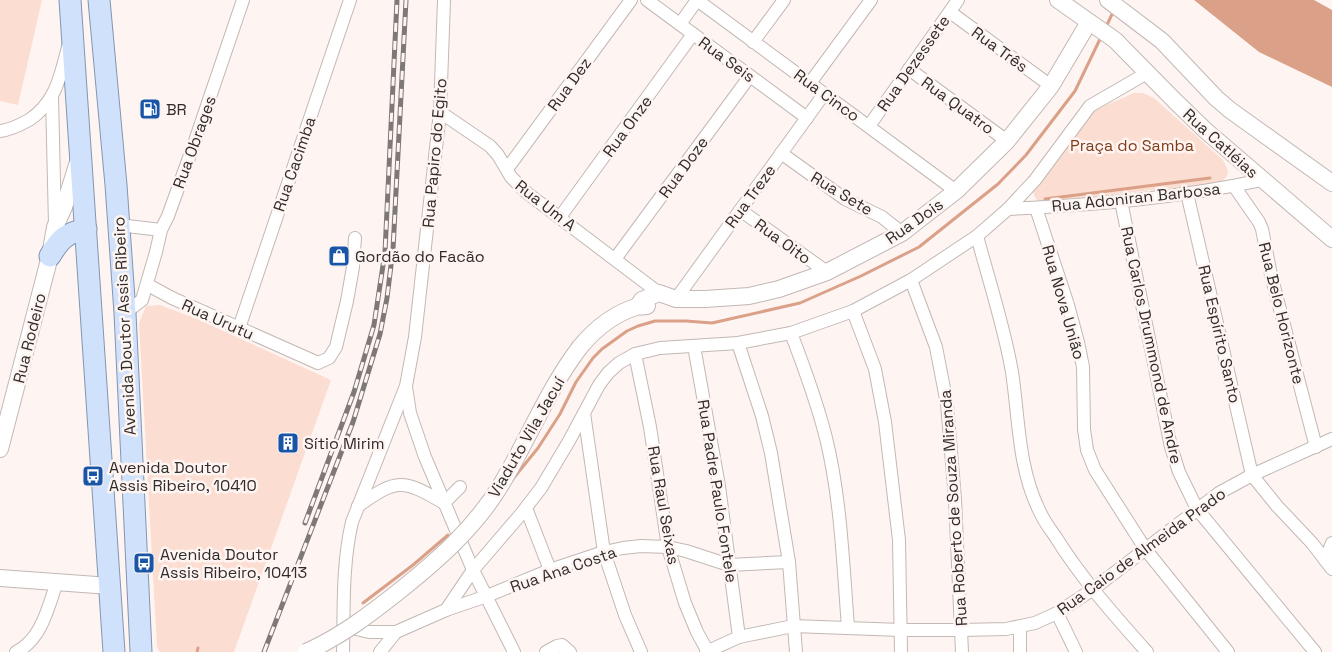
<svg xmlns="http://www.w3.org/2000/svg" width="1332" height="652" viewBox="0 0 1332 652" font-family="'Space Grotesk',sans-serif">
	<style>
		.green { fill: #fcddd1 }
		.water { fill: #daa088 }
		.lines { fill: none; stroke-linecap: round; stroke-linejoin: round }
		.stream { stroke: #daa088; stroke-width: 3 }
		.minor-casing { stroke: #c2b8b4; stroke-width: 14 }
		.tertiary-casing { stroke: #c2b8b4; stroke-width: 18 }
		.primary-casing { stroke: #8395b0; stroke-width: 23 }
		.minor { stroke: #fff; stroke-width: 12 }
		.tertiary { stroke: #fff; stroke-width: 16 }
		.primary { stroke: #cfe1fb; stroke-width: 21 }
		.rail-casing { stroke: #7e7876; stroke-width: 5 }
		.rail { stroke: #fef5f2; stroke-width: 3; stroke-dasharray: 9; stroke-linecap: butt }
		.tertiary-bridge-casing { stroke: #c2b8b4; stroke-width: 18; stroke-linecap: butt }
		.tertiary-bridge { stroke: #fff; stroke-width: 16 }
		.labels { text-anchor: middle; stroke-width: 5; stroke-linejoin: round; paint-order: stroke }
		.street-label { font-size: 16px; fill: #302c2a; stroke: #fef5f2 }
		.poi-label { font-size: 16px; fill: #302c2a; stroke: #fef5f2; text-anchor: start }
		.park-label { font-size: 16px; fill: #813b19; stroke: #fef5f2 }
	</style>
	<rect width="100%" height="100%" fill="#fef5f2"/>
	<g class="green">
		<path d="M0 0H42L18 105 0 101Z"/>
		<path d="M1134 93H1143L1154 98 1223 160 1228 171 1227 176 1220 183 1040 202C1034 199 1032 192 1035 186L1060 158 1095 110Z"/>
		<path d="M160 305 197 319 331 380 234 652H160L157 647 139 323 146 306Z"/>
	</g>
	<path class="water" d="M1194 0H1314L1332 10V87L1259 52Z"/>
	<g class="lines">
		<g class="stream">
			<path d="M1106 27 1114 10"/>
			<path d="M1045 199 1210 178"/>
			<path d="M512 480 538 448 560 414 576 382 593 358 602 349 627 331 638 326 655 321H686L712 323 800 303 861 276 919 247 998 184 1026 155 1075 91 1101 37"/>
			<path d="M363 603 413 565 448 535"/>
			<path d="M197 652 198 648"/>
		</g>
		<g class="minor-casing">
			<g id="minor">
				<path d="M647 0 807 118"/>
				<path d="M697 0 956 191"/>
				<path d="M950 12 1051 86"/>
				<path d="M680 24 697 0"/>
				<path d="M753 42 784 0"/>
				<path d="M909 69 1007 141"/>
				<path d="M810 83 871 0"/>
				<path d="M52 97 55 225"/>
				<path d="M440 112 490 146 498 155 511 177 527 193 659 293"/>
				<path d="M869 126 958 0"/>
				<path d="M0 131C10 130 20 125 29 120 56 102 60 77 68 47"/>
				<path d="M781 153 845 199 882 217 902 233"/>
				<path d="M507 169 631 0"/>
				<path d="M1234 186 1259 222 1262 229 1271 275 1316 447"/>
				<path d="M1187 193 1252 475 1277 506 1312 543 1332 569"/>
				<path d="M1121 201 1171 447 1179 472 1197 509 1315 652"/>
				<path d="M1036 208 1068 305 1078 342 1083 367 1084 429 1087 450 1095 470 1146 550 1228 652"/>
				<path d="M1008 209C1093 205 1179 198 1262 180"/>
				<path d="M740 210 827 272"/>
				<path d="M560 217 693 34"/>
				<path d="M119 225 161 230"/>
				<path d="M977 236C989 281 1004 326 1012 372 1019 419 1018 467 1039 510 1043 519 1049 528 1055 536 1081 578 1114 615 1147 652"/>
				<path d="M615 259 750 76"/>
				<path d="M911 280 936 347 947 404 955 499 962 652"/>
				<path d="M148 285 172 298 318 363 329 358 336 347 347 301 353 267 355 238"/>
				<path d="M676 299 824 94"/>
				<path d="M853 311 875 369 885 422 899 540 901 652"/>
				<path d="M125 313 142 300 156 252 161 230 168 216 194 144 243 0"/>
				<path d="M239 328 350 0"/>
				<path d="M791 333C804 367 817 402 826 438 841 499 843 564 848 627"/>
				<path d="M738 343 762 416 771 453 789 562 796 652"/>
				<path d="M694 346 719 486 739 637"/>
				<path d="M635 354 650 427 668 547 685 603 697 632 708 652"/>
				<path d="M406 387 410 413 425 457 473 570 514 652"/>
				<path d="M584 413 604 552 625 615 641 652"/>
				<path d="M444 503 460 487"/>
				<path d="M358 506C397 478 403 479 444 503"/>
				<path d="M526 508 550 570"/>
				<path d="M1325 560 1332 543"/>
				<path d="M446 610 473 570 521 514 541 488 569 441 599 385 608 373 619 363 635 354 660 348 738 343 791 333 853 311 911 280 977 236 1008 209 1035 180 1090 106 1147 73"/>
				<path d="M1057 613 1076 652"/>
				<path d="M344 626 369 632H396L446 610 487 596 550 570 604 552 623 548 641 546 668 547 686 551 729 565 789 562"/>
				<path d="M16 652C42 639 48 607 57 582"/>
				<path d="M343 652C344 608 342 565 352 522L406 386 415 337 440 112 444 0"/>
				<path d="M380 652 396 632"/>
				<path d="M546 652 557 646 562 645 570 652"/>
				<path d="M706 652 739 637 793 626 901 630H962L1006 629 1035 623 1057 613 1092 590 1219 493 1252 475 1332 439"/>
				<path d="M1020 652V627"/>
			</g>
		</g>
		<g class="tertiary-casing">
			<g id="tertiary">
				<path d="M1058 0 1115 40 1175 101 1205 130 1332 239"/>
				<path d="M1108 0 1162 41 1216 98 1230 110 1332 183"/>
				<path d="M638 306 642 300 659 293 676 299H705L749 296 779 289 827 272 902 233 956 191 1007 141 1051 86 1089 22"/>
				<path d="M580 347C595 329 613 314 636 307 639 306 643 307 647 306"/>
				<path d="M0 449 50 256 55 227 64 207 78 162"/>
				<path d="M0 578 110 586"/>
			</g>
		</g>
		<g class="primary-casing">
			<g id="primary">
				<path d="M70 0 114 652"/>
				<path d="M99 0 116 185 125 313 141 652"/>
				<path d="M50 256C60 239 66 233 86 229"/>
			</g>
		</g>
		<use href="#minor" class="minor"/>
		<use href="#tertiary" class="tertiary"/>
		<use href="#primary" class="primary"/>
		<g class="rail-casing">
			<g id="rail">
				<path d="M305 523 354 392 374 325 385 252 397 0"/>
				<path d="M264 652 353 422 380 334 387 298 393 249 406 0"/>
			</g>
		</g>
		<use href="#rail" class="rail"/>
		<g class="tertiary-bridge-casing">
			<path id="tertiary-bridge" d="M306 652C340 637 369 615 398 592 437 561 476 527 502 483 529 438 548 389 580 347"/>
		</g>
		<use href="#tertiary-bridge" class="tertiary-bridge"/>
	</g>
	<defs>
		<g id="fuel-square" transform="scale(1.125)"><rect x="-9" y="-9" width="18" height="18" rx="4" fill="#1955a6" stroke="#fef5f2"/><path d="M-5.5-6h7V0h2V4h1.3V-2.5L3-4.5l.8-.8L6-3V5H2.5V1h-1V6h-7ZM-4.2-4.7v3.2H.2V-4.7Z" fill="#fff"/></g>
		<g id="shop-square" transform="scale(1.125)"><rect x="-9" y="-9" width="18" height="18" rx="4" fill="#1955a6" stroke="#fef5f2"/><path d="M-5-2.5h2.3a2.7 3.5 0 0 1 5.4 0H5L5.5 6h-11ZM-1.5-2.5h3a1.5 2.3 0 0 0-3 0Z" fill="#fff"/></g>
		<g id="building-square" transform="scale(1.125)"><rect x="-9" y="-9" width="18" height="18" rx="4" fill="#1955a6" stroke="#fef5f2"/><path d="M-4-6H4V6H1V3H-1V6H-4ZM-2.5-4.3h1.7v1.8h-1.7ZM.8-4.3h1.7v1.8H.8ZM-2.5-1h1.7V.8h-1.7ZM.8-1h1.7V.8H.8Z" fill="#fff"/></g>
		<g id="bus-square" transform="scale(1.125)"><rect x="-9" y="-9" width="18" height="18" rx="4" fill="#1955a6" stroke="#fef5f2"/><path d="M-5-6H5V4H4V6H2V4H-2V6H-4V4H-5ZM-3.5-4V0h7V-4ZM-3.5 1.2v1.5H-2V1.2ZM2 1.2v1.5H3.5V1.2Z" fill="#fff"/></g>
	</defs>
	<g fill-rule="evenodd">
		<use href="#fuel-square" x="150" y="109"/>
		<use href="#shop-square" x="339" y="256"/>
		<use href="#building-square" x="288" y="443"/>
		<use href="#bus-square" x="93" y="476"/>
		<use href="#bus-square" x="144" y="563"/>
	</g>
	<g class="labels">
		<g class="street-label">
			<text transform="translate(1000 49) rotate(36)" y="6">Rua Três</text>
			<text transform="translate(727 59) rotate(36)" y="6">Rua Seis</text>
			<text transform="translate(913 63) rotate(-55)" y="6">Rua Dezessete</text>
			<text transform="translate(569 84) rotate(-54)" y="6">Rua Dez</text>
			<text transform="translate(827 95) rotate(36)" y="6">Rua Cinco</text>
			<text transform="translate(958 105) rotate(36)" y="6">Rua Quatro</text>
			<text transform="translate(627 126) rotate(-54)" y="6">Rua Onze</text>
			<text transform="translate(194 142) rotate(-70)" y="6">Rua Obrages</text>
			<text transform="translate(1221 143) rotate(42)" y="6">Rua Catléias</text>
			<text transform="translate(434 153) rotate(-85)" y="6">Rua Papiro do Egito</text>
			<text transform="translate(294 164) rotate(-71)" y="6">Rua Cacimba</text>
			<text transform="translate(683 167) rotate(-54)" y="6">Rua Doze</text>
			<text transform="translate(842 193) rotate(31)" y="6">Rua Sete</text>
			<text transform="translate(750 196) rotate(-54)" y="6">Rua Treze</text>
			<text transform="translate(1136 197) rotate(-6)" y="6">Rua Adoniran Barbosa</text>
			<text transform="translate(546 205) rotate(38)" y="6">Rua Um A</text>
			<text transform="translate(914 221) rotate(-35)" y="6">Rua Dois</text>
			<text transform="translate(783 241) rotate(36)" y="6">Rua Oito</text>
			<text transform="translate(1064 302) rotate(74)" y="6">Rua Nova União</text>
			<text transform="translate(1282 313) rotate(76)" y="6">Rua Belo Horizonte</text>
			<text transform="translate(218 319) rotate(24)" y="6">Rua Urutu</text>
			<text transform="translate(124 326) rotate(-93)" y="6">Avenida Doutor Assis Ribeiro</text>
			<text transform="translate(1220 334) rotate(77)" y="6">Rua Espírito Santo</text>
			<text transform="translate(29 338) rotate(-76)" y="6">Rua Rodeiro</text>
			<text transform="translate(1152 345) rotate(78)" y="6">Rua Carlos Drummond de Andre</text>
			<text transform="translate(526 437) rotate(-60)" y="6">Viaduto Vila Jacuí</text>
			<text transform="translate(718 491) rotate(81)" y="6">Rua Padre Paulo Fontele</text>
			<text transform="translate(664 505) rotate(80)" y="6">Rua Raul Seixas</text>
			<text transform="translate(953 508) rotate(-94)" y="6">Rua Roberto de Souza Miranda</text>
			<text transform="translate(1141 551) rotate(-36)" y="6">Rua Caio de Almeida Prado</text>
			<text transform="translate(563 569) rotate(-19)" y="6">Rua Ana Costa</text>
		</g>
		<g class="poi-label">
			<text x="166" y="115">BR</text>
			<text x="355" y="262">Gordão do Facão</text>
			<text x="304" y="449">Sítio Mirim</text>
			<text x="109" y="473">Avenida Doutor<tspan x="109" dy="18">Assis Ribeiro, 10410</tspan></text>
			<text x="160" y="560">Avenida Doutor<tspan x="160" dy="18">Assis Ribeiro, 10413</tspan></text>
		</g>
		<g class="park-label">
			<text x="1132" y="151">Praça do Samba</text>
		</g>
	</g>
</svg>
